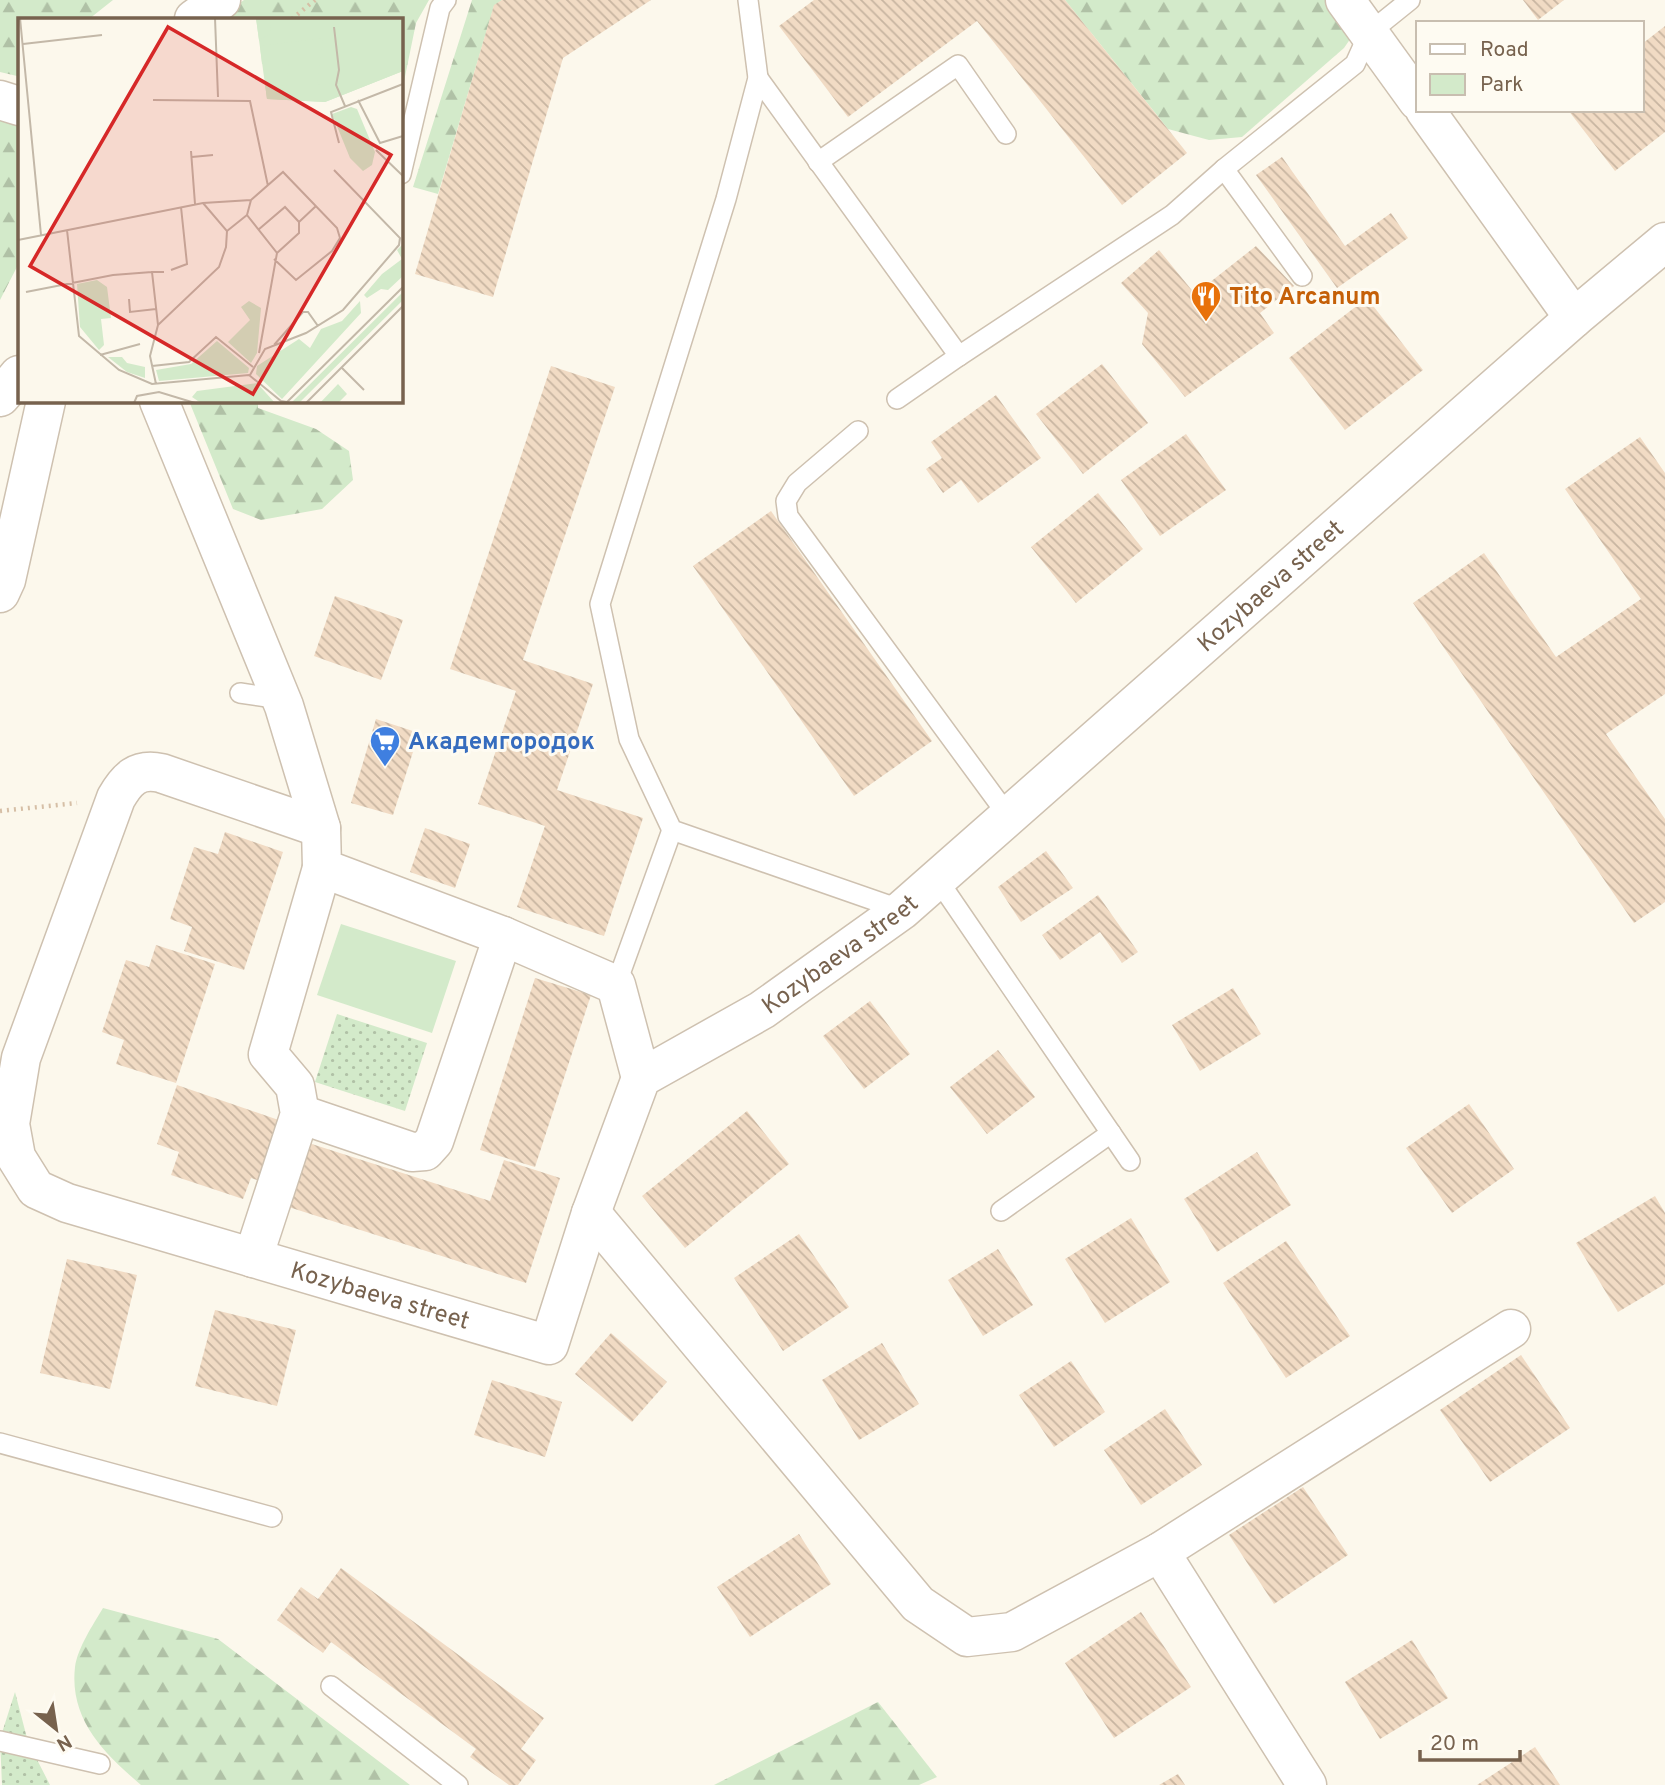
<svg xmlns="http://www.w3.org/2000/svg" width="1665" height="1785" viewBox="0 0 1665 1785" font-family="Overpass,sans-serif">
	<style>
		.green { fill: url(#green-dots) }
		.forest { fill: url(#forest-firs) }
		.pitch { fill: #d3eaca }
		.building { fill: url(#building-back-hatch) }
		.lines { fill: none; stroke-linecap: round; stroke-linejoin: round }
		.service-casing { stroke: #cec1b0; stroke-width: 22 }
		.minor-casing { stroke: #cec1b0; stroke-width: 41 }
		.path { stroke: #d6bfa6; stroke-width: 4.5; stroke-dasharray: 2 5; stroke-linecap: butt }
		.service { stroke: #fff; stroke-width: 19 }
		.minor { stroke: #fff; stroke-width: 38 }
		.labels { text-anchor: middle; stroke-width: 6; stroke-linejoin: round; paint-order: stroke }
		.food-label { font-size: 24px; font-weight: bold; fill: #c56008; stroke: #fefbf2; text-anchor: start }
		.street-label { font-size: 24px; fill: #77624e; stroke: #fefbf2 }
		.shop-label { font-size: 24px; font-weight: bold; fill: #366cbe; stroke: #fefbf2; text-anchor: start }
		.inset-road { fill: none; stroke: #c3b8a8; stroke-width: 2 }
		.view { fill: #d62828; fill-opacity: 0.15; stroke: #d62828; stroke-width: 3.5 }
		.inset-edge { fill: none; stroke: #77624e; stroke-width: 3.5 }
	</style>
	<defs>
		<pattern id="green-dots" width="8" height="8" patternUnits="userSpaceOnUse" patternTransform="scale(1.75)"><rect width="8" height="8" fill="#d3eaca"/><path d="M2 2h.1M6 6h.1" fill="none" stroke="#b0c1a6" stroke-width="1.8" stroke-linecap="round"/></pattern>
		<pattern id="forest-firs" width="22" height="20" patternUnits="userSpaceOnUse" patternTransform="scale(1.75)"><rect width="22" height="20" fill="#d3eaca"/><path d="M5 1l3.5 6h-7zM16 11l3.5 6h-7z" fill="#b0c1a6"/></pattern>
		<pattern id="building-back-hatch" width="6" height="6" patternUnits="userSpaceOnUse" patternTransform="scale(1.75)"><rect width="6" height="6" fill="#f1dbc4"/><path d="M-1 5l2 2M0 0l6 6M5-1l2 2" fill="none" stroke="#c8b5a1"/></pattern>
	</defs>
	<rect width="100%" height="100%" fill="#fcf8ec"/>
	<g class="green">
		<path d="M337 1014 427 1043 405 1111 315 1082Z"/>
		<path d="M15 1692 28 1742 50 1785H2L0 1739Z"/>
	</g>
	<g class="forest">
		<path d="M0 0H113L89 19H19V74L17 76 0 72Z"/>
		<path d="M244 0H429L416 23 401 96V19H217Z"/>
		<path d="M472 0H502L494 6 438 194 413 187Z"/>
		<path d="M1065 0H1330L1355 32 1344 48 1242 137 1209 140 1168 129Z"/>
		<path d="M0 110 19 115V263L0 300Z"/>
		<path d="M189 401H258V408L316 429 349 451 353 480 322 509 261 520 233 509Z"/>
		<path d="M103 1608 218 1639 410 1785H141C105 1754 69 1720 75 1667 78 1647 93 1625 103 1608Z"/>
		<path d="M878 1702 937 1777 919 1785H714Z"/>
	</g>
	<path class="pitch" d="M341 924 456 961 432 1033 317 995Z"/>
	<g class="building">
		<path d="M502 0H651L563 58 493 297 415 274 494 5Z"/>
		<path d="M814 0H1065L1187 153 1122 205 977 21 848 117 779 26Z"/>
		<path d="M1523 0H1564L1538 20Z"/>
		<path d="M1665 26V132L1615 171 1568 110H1642V44Z"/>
		<path d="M1282 157 1345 246 1391 213 1408 238 1337 288 1256 175Z"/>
		<path d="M1256 246 1294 286 1260 313 1274 333 1185 397 1142 344 1148 313 1121 283 1159 250 1195 294Z"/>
		<path d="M1367 298 1423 370 1345 430 1289 358Z"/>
		<path d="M1102 364 1148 423 1083 474 1036 414Z"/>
		<path d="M551 366 615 387 523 660 593 684 557 790 643 818 604 936 517 907 545 826 478 804 516 691 450 669Z"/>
		<path d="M996 395 1041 458 978 503 961 480 943 493 926 469 942 458 931 442Z"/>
		<path d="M1186 434 1226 490 1160 536 1121 480Z"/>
		<path d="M1640 437 1665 473V694L1606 734 1665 819V902L1634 923 1413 603 1484 553 1556 657 1641 599 1565 489Z"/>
		<path d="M1098 493 1143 549 1076 603 1031 547Z"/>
		<path d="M771 511 932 741 854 796 693 566Z"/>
		<path d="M335 596 403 620 381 680 314 656Z"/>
		<path d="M376 719 419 733 393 815 351 803Z"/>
		<path d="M425 828 470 844 455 888 410 872Z"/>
		<path d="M225 832 283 852 244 970 184 951 192 927 170 919 194 847 218 854Z"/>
		<path d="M1046 851 1073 888 1021 922 998 887Z"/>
		<path d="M1098 895 1138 952 1122 963 1100 932 1060 960 1042 935Z"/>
		<path d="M156 945 215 964 176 1083 116 1064 124 1040 102 1032 126 960 149 967Z"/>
		<path d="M535 978 591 995 535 1167 480 1150Z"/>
		<path d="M1233 988 1261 1034 1200 1071 1172 1025Z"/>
		<path d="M870 1001 910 1054 864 1089 823 1036Z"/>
		<path d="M998 1050 1035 1097 987 1134 950 1087Z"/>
		<path d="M177 1085 296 1126 275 1186 251 1178 243 1199 171 1175 179 1152 157 1144Z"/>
		<path d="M1469 1104 1514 1169 1452 1213 1406 1148Z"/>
		<path d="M747 1111 789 1164 685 1248 642 1196Z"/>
		<path d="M293 1138 490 1201 504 1160 560 1178 526 1283 273 1202Z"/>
		<path d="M1257 1152 1291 1205 1217 1252 1184 1199Z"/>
		<path d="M1655 1196 1665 1213V1284L1618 1312 1576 1243Z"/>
		<path d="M1131 1218 1170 1282 1105 1323 1065 1259Z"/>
		<path d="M799 1234 849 1307 783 1351 734 1278Z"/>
		<path d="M1286 1241 1350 1336 1286 1378 1223 1283Z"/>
		<path d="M998 1249 1033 1305 983 1336 948 1280Z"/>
		<path d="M67 1259 137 1275 110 1389 40 1373Z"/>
		<path d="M215 1310 296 1330 277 1406 195 1386Z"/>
		<path d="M611 1333 667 1382 632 1422 575 1374Z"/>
		<path d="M882 1343 919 1404 859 1440 822 1380Z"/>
		<path d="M1521 1355 1570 1428 1490 1482 1440 1410Z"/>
		<path d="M1071 1361 1105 1412 1054 1447 1019 1395Z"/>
		<path d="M492 1380 562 1402 545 1457 474 1435Z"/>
		<path d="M1165 1409 1202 1465 1141 1505 1104 1450Z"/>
		<path d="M1303 1487 1348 1555 1274 1604 1229 1535Z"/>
		<path d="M799 1534 831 1584 750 1637 717 1587Z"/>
		<path d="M341 1568 544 1718 521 1749 536 1760 518 1785H509L470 1757 476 1749 331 1642 323 1653 277 1620 301 1587 318 1599Z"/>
		<path d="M1141 1612 1191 1687 1114 1738 1065 1663Z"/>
		<path d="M1412 1640 1448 1698 1380 1739 1345 1682Z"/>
		<path d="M1535 1747 1560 1785H1477Z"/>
		<path d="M1178 1774 1185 1785H1159Z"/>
	</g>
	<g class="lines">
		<g class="service-casing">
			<g id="service">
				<path d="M748 0 758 78 726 199 600 604 629 739 672 830 902 910"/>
				<path d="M758 78 959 356 897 399"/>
				<path d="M818 162 958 65 1006 134"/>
				<path d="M1224 169 1302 276"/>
				<path d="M401 174 440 8 446 0"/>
				<path d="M959 356 1172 215 1224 169 1355 64 1369 33 1410 0"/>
				<path d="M858 431 797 483 786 501 788 516 1009 817"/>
				<path d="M240 693 281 699"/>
				<path d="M938 880 1130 1161"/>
				<path d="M616 985 672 830"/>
				<path d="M1001 1211 1111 1133"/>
				<path d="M0 1443 272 1517"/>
				<path d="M331 1686 458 1785"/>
				<path d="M0 1741 100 1764"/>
			</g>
		</g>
		<g class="minor-casing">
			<g id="minor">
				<path d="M1345 0 1418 101"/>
				<path d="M194 19 221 0"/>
				<path d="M0 100 19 106"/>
				<path d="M1425 110 1574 318"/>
				<path d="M0 397 19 375"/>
				<path d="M159 401 284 706 321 828 322 868 503 936 616 985 641 1078"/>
				<path d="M0 593 6 580 46 401"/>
				<path id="s1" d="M321 828 161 773C137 768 127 779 116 798L21 1058 10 1124 16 1157 36 1189 67 1203 549 1345 591 1213 641 1078 762 1010 902 910 1574 318 1665 242"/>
				<path d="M300 1114 412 1152 425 1151 434 1141 503 936"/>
				<path d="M591 1213 918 1604 967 1637 1012 1632 1160 1552 1511 1329"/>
				<path d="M253 1258 300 1114 295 1086 268 1054 322 868"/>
				<path d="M1160 1552 1307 1785"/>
			</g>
		</g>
		<g class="path">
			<path d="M292 19 315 0"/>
			<path d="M0 811 77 803"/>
		</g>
		<use href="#service" class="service"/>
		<use href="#minor" class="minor"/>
	</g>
	<defs>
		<g id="restaurant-pin" transform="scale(1.575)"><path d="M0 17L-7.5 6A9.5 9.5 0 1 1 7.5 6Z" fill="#e8710a" stroke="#fefbf2"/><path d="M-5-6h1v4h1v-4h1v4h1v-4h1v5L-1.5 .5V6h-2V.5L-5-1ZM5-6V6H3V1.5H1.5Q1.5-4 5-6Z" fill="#fff"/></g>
		<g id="supermarket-pin" transform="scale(1.575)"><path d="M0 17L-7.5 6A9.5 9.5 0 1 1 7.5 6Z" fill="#3f7fe0" stroke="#fefbf2"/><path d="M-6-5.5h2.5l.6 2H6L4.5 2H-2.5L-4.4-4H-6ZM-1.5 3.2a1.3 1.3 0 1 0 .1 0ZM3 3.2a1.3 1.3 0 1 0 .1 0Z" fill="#fff"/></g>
	</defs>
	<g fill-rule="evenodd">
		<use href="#restaurant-pin" x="1206" y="296"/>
		<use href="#supermarket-pin" x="385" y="741"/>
	</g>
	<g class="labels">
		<g class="food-label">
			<text x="1229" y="304">Tito Arcanum</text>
		</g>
		<g class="street-label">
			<text dy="8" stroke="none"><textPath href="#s1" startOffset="2261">Kozybaeva street</textPath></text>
			<text dy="8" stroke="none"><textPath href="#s1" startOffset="1694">Kozybaeva street</textPath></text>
			<text dy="8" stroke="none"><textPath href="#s1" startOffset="1001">Kozybaeva street</textPath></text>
		</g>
		<g class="shop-label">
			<text x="408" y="749">Академгородок</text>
		</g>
	</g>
	<g transform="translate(18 18)">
		<rect width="385" height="385" fill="#fcf8ec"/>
		<path d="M238 0H385V53L307 84 249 81ZM385 274V282L281 385H273ZM320 366 329 376 320 385H302Z" fill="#d3eaca"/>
		<path d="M238 0H253L252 16 241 22ZM320 0H385V53L307 84 249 81 247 66 268 68 271 46H244L242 28 305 20 299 67 322 65ZM333 89 339 91 357 134 354 147 345 153 332 140 314 96ZM385 226V258L370 272 363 271 349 280 346 277 364 256 384 241 379 232ZM79 262 89 269 93 300 83 301 86 327 81 332 62 309 59 266ZM231 283 243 290 239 335 233 345 210 324 232 302 223 289ZM342 283 343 295 264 381 238 356 239 348 281 321 292 330 303 311 324 303ZM199 323 231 350 230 355 141 363 138 352 173 346ZM90 339H104L109 345 127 349V360L109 354ZM239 365 257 385H183L174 379 179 373Z" fill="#d3eaca"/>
		<path class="inset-road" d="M2 0 23 217M197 0 200 79M316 9 321 52 318 67 327 88M5 26 84 17M135 82 232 83 250 168M340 82 362 125 385 118M321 125 313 94 385 66M358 132 385 158M173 133 177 186M174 139 195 137M233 182 229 197 259 235 241 335M281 204 298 188M49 212 61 318 101 352 134 366 231 357 263 383 269 384M240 212 267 189 281 204V215L259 235M209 213 229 197M0 222 185 185 233 182 265 154 319 210 322 220 314 233 278 262 256 241M153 252 169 246 163 189M8 274 95 257 134 254M111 281 112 294 138 291M140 307 134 254H146M256 327 285 294H290L300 308M82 337 122 326M134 348 171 344 198 319 235 349M323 349 346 372M232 357 247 331 288 315 325 292 381 227 382 220 316 152M138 366 132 338 140 307 201 249 208 229 209 213 185 185M116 385 119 378 141 374 177 385M268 385 385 269M288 385 385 288"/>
		<path class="view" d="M150 9 373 137 235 376 12 248Z"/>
		<rect width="385" height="385" class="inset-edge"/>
	</g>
	<rect x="1416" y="21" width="228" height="91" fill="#fefbf2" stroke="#c8beb0" stroke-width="2"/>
	<rect x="1430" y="44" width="35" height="10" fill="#ffffff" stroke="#c8beb0" stroke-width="2"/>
	<text x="1480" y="56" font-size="21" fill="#77624e">Road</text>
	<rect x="1430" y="74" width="35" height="21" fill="#d3eaca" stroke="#c8beb0" stroke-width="2"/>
	<text x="1480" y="91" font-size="21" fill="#77624e">Park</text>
	<g transform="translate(56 1729) rotate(150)" stroke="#fefbf2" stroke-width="5" paint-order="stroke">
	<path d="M0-5L12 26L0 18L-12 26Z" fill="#77624e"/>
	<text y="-10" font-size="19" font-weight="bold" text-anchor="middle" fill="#77624e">N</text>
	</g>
	<path d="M1420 1750v10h100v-10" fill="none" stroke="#77624e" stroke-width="3.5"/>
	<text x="1430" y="1750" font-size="21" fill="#77624e" stroke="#fefbf2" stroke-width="5" paint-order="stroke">20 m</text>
</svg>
